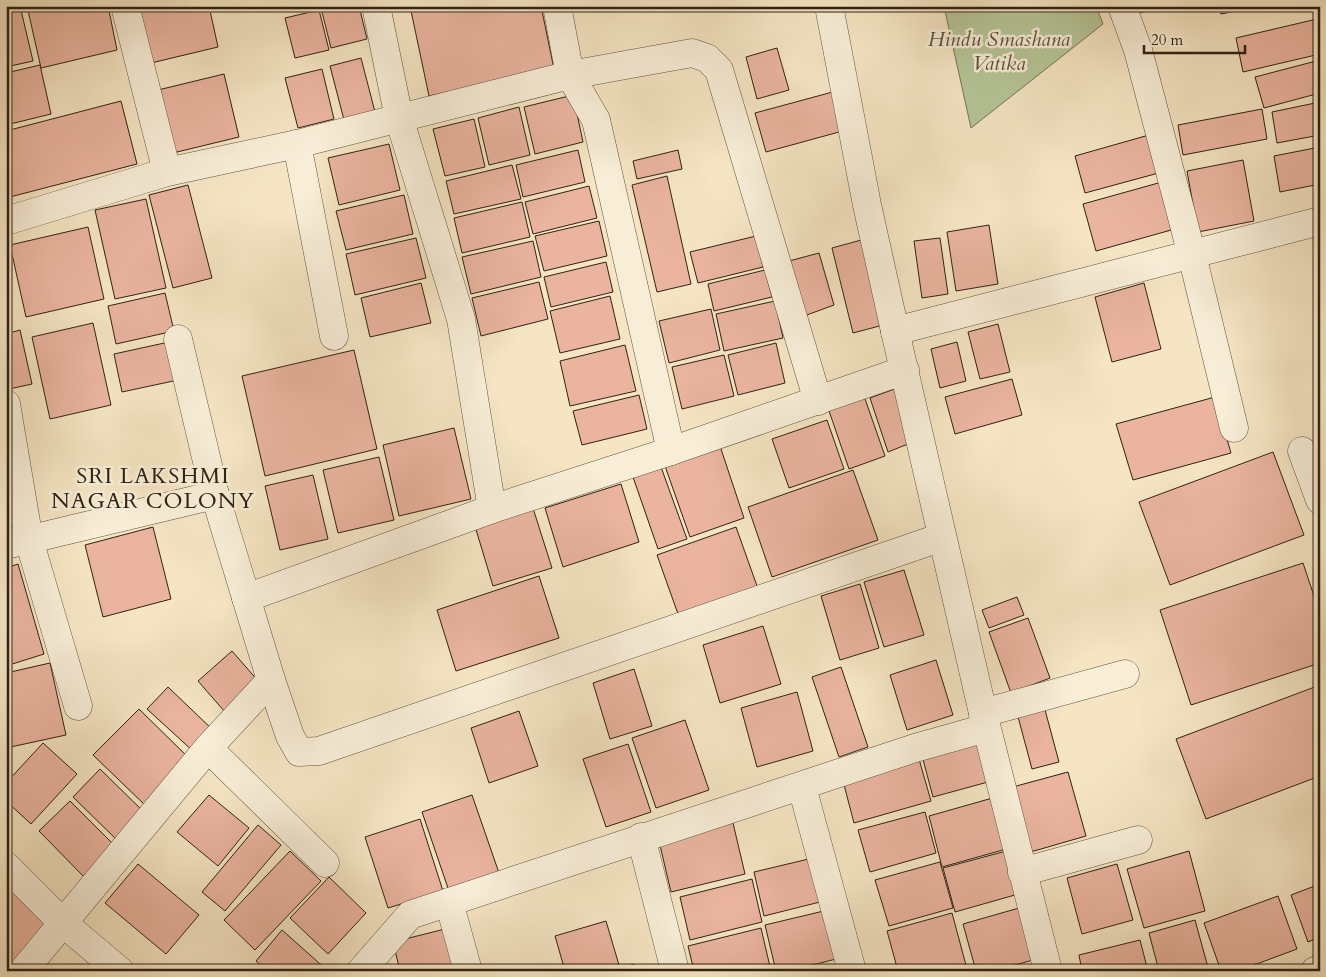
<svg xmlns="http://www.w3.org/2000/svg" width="1326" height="977" viewBox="0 0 1326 977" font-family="Cardo,serif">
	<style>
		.green { fill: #b6c698; stroke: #727456 }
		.building { fill: #eab49f; stroke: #2f2214 }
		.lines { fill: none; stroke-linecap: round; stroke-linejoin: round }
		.minor-casing { stroke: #605340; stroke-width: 29 }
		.minor { stroke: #f8eed8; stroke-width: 28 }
		.labels { text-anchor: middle; stroke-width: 5; stroke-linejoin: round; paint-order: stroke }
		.park-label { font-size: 21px; font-style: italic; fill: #58533c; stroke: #f8eed8 }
		.neighbourhood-label { font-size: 22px; letter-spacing: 1px; fill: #2f2214; stroke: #f8eed8 }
	</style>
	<rect width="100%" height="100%" fill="#f5e5c3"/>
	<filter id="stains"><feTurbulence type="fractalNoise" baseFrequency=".004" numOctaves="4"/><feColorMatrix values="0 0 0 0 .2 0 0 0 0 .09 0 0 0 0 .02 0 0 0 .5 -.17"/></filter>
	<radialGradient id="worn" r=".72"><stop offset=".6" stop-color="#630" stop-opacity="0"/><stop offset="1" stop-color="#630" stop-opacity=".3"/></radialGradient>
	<path class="green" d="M944 6H1096L1103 24 971 128Z"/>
	<g class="building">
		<path d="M20 6 33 61 6 67V9Z"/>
		<path d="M27 6H108L117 50 41 68Z"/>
		<path d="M157 6H209L218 47 151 63 139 11Z"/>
		<path d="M326 6H359L367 39 331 48 321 8Z"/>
		<path d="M410 6H541L554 69 429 96Z"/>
		<path d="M1133 6H1169L1135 14Z"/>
		<path d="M1219 6H1261L1221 14Z"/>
		<path d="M319 10 329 50 295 58 285 18Z"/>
		<path d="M1317 19 1320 33V54L1243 72 1236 38Z"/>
		<path d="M777 48 789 90 757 99 746 57Z"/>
		<path d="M361 58 375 112 344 120 330 66Z"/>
		<path d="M1320 60V93L1264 108 1255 77Z"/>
		<path d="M40 65 51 114 6 125V73Z"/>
		<path d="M322 69 334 119 298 128 285 78Z"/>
		<path d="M224 74 239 137 173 153 158 90Z"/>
		<path d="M840 90 850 129 766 152 755 113Z"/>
		<path d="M573 95 583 142 535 154 524 107Z"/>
		<path d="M121 101 137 164 6 198V131Z"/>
		<path d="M1320 102V135L1277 143 1272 112Z"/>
		<path d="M519 107 530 155 489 165 478 118Z"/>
		<path d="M1262 109 1267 139 1183 155 1178 125Z"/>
		<path d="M474 119 485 167 445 176 433 129Z"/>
		<path d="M1156 133 1166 171 1085 193 1075 156Z"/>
		<path d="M389 144 400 190 339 205 328 158Z"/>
		<path d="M1320 147V184L1280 192 1274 156Z"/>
		<path d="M578 150 585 182 523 197 516 165Z"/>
		<path d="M678 150 682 169 637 179 633 161Z"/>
		<path d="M1243 160 1254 221 1198 232 1187 171Z"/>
		<path d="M512 165 521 199 454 214 446 181Z"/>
		<path d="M667 176 691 284 657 292 632 185Z"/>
		<path d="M1169 180 1182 227 1096 251 1083 204Z"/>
		<path d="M188 185 212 278 173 288 149 195Z"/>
		<path d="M589 186 597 218 533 234 525 202Z"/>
		<path d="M404 195 413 234 346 250 336 211Z"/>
		<path d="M146 199 166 288 115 299 95 210Z"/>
		<path d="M522 202 530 237 462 253 454 218Z"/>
		<path d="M599 221 607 256 544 271 535 236Z"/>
		<path d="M989 225 998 284 956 291 947 232Z"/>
		<path d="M88 227 104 299 26 317 10 245Z"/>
		<path d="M756 236 763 267 698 283 690 252Z"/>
		<path d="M416 238 426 278 355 295 346 254Z"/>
		<path d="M940 238 948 294 922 298 914 241Z"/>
		<path d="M865 239 887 324 853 333 832 248Z"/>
		<path d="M533 241 541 277 471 294 462 257Z"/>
		<path d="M819 253 834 305 804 316 789 261Z"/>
		<path d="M1320 256V276H1318L1314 257Z"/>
		<path d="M606 262 613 292 551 307 544 277Z"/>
		<path d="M765 270 772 297 714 311 708 284Z"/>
		<path d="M539 282 548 319 481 336 472 298Z"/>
		<path d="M421 283 431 323 370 337 361 298Z"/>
		<path d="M1144 283 1161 349 1112 362 1095 297Z"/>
		<path d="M165 293 174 331 116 344 108 306Z"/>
		<path d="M610 296 620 339 560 353 550 311Z"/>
		<path d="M775 301 783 338 724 351 716 314Z"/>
		<path d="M711 309 720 350 669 363 659 321Z"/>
		<path d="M93 323 111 405 50 419 32 337Z"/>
		<path d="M998 324 1010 372 980 379 968 332Z"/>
		<path d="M20 330 32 384 9 389 6 378V334Z"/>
		<path d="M169 342 178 380 122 392 114 354Z"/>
		<path d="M957 342 966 381 940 388 931 349Z"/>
		<path d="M776 343 785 383 738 395 728 355Z"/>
		<path d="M625 345 636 391 570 406 560 361Z"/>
		<path d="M354 350 377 449 265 476 242 376Z"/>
		<path d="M724 355 734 396 682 409 672 367Z"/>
		<path d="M1012 379 1022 415 955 434 945 397Z"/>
		<path d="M900 387 918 440 888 452 870 398Z"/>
		<path d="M639 395 647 429 582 445 573 411Z"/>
		<path d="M864 396 885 456 849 469 828 408Z"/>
		<path d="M1215 397 1231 453 1133 480 1116 424Z"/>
		<path d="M827 420 844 469 789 488 772 439Z"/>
		<path d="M454 428 471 499 399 516 383 445Z"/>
		<path d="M720 446 744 518 690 537 665 466Z"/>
		<path d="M1273 452 1304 535 1170 585 1139 502Z"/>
		<path d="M379 457 394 520 338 533 323 470Z"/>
		<path d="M661 467 687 539 658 549 633 477Z"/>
		<path d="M853 470 878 540 772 577 748 507Z"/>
		<path d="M313 475 328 539 280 550 265 486Z"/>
		<path d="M621 484 639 542 563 567 545 508Z"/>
		<path d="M532 505 552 568 493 586 474 523Z"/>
		<path d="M153 527 171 599 103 617 85 545Z"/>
		<path d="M736 527 757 586 678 614 657 555Z"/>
		<path d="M1303 563 1320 614V663L1191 705 1160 610Z"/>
		<path d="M18 564 44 654 6 666V568Z"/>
		<path d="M904 570 924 635 884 647 864 582Z"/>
		<path d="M539 576 559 638 456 671 437 610Z"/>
		<path d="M860 584 879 648 840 660 821 596Z"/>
		<path d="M1017 597 1024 615 989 628 982 610Z"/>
		<path d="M1028 618 1050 678 1011 693 989 632Z"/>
		<path d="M763 626 781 684 720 703 703 645Z"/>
		<path d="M232 651 259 682 225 712 198 681Z"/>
		<path d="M936 660 953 715 907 730 890 675Z"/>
		<path d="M50 663 66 735 6 748V673Z"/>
		<path d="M841 667 868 747 839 757 812 677Z"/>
		<path d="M634 669 652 726 610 739 593 683Z"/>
		<path d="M1320 685V776L1206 819 1176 739Z"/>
		<path d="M168 687 214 731 194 752 147 709Z"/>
		<path d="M797 692 813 751 757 767 741 708Z"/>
		<path d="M1044 706 1059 762 1032 769 1017 713Z"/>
		<path d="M139 709 192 761 147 807 93 755Z"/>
		<path d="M519 711 538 766 489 783 471 728Z"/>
		<path d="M685 720 709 790 656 808 632 738Z"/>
		<path d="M976 737 988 782 933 797 921 752Z"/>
		<path d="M43 743 77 774 31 824 6 801V783Z"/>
		<path d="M628 744 651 812 606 827 583 759Z"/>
		<path d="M919 759 931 801 854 823 843 781Z"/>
		<path d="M100 769 147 815 120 843 73 797Z"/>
		<path d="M1068 772 1086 836 1027 853 1009 788Z"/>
		<path d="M209 795 249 828 218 866 177 832Z"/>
		<path d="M472 795 499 873 449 891 422 812Z"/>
		<path d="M996 797 1010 848 942 867 929 816Z"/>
		<path d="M70 801 117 848 86 879 39 831Z"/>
		<path d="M925 812 936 853 870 872 858 830Z"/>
		<path d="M420 819 443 891 388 908 365 837Z"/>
		<path d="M733 823 745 874 671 892 659 841Z"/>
		<path d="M258 825 281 845 225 911 202 892Z"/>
		<path d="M1010 850 1022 893 955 912 943 868Z"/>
		<path d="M290 851 321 881 255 950 224 920Z"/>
		<path d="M1189 851 1205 911 1144 928 1127 869Z"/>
		<path d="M817 857 828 900 764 916 754 872Z"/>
		<path d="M940 862 953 908 889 926 875 880Z"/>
		<path d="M138 864 199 915 166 954 105 903Z"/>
		<path d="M1117 864 1133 920 1082 934 1067 878Z"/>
		<path d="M329 877 366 913 328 954 290 918Z"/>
		<path d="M752 879 762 922 690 940 680 897Z"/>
		<path d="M1320 884V937L1308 942 1291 895Z"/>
		<path d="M6 885 59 923 15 971 6 970Z"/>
		<path d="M1278 896 1297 949 1238 971H1221L1204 923Z"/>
		<path d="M1026 906 1040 958 994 971H976L963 924Z"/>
		<path d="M832 909 844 957 789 971H776L765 925Z"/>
		<path d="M952 913 967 969 898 971 887 931Z"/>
		<path d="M1195 920 1209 971H1159L1149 933Z"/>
		<path d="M606 921 619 965 601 971H565L555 936Z"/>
		<path d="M761 928 771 971H694L688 946Z"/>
		<path d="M445 929 455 968 445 971H400L393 942Z"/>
		<path d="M282 930 328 971H267L256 961Z"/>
		<path d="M1140 940 1148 971H1082L1079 955Z"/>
		<path d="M634 964 636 971H612Z"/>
	</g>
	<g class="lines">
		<g class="minor-casing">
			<g id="minor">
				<path d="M125 6 167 172"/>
				<path d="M376 6 399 118 461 319 492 509"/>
				<path d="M557 6 570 75 692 53 707 58 719 70 818 401"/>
				<path d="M829 6 867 205 895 331"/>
				<path d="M1122 6 1138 50 1192 255 1234 428"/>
				<path d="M297 144 334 336"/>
				<path d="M6 221 167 172 297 144 570 75 596 120 671 451"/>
				<path d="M178 339 215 495 271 680 290 736 299 752 319 751 942 537"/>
				<path d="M6 404 29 540 78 706"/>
				<path d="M1302 451 1320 500"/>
				<path d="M6 545 215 495"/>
				<path d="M246 598 492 509 671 451 905 370"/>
				<path d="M983 713 1125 674"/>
				<path d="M208 748 325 863"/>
				<path d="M802 787 852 971"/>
				<path d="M641 837 675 971"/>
				<path d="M6 866 63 923 120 971"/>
				<path d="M1022 872 1138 840"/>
				<path d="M449 902 468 971"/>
				<path d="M23 971 208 748 271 680"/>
				<path d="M361 971 410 915 915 748 986 728"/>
				<path d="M1048 971 983 713 895 331 1320 221"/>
				<path d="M1315 971 1320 969"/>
			</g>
		</g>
		<use href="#minor" class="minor"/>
	</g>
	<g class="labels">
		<g class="park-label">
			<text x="999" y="46">Hindu Smashana<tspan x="999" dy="24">Vatika</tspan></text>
		</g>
		<g class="neighbourhood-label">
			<text x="153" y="483">SRI LAKSHMI<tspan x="153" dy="25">NAGAR COLONY</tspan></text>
		</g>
	</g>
	<rect width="1326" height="977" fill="none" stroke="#f5e5c3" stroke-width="25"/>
	<rect x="8" y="8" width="1311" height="962" fill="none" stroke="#2f2214" stroke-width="2.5"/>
	<rect x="12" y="12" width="1301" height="952" fill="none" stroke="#2f2214"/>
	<path d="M1144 45v8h101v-8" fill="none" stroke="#2f2214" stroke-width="2.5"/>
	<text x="1151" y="45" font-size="15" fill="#2f2214" stroke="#f8eed8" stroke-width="4" paint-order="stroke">20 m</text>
	<rect width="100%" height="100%" filter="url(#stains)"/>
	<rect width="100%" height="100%" fill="url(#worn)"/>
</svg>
